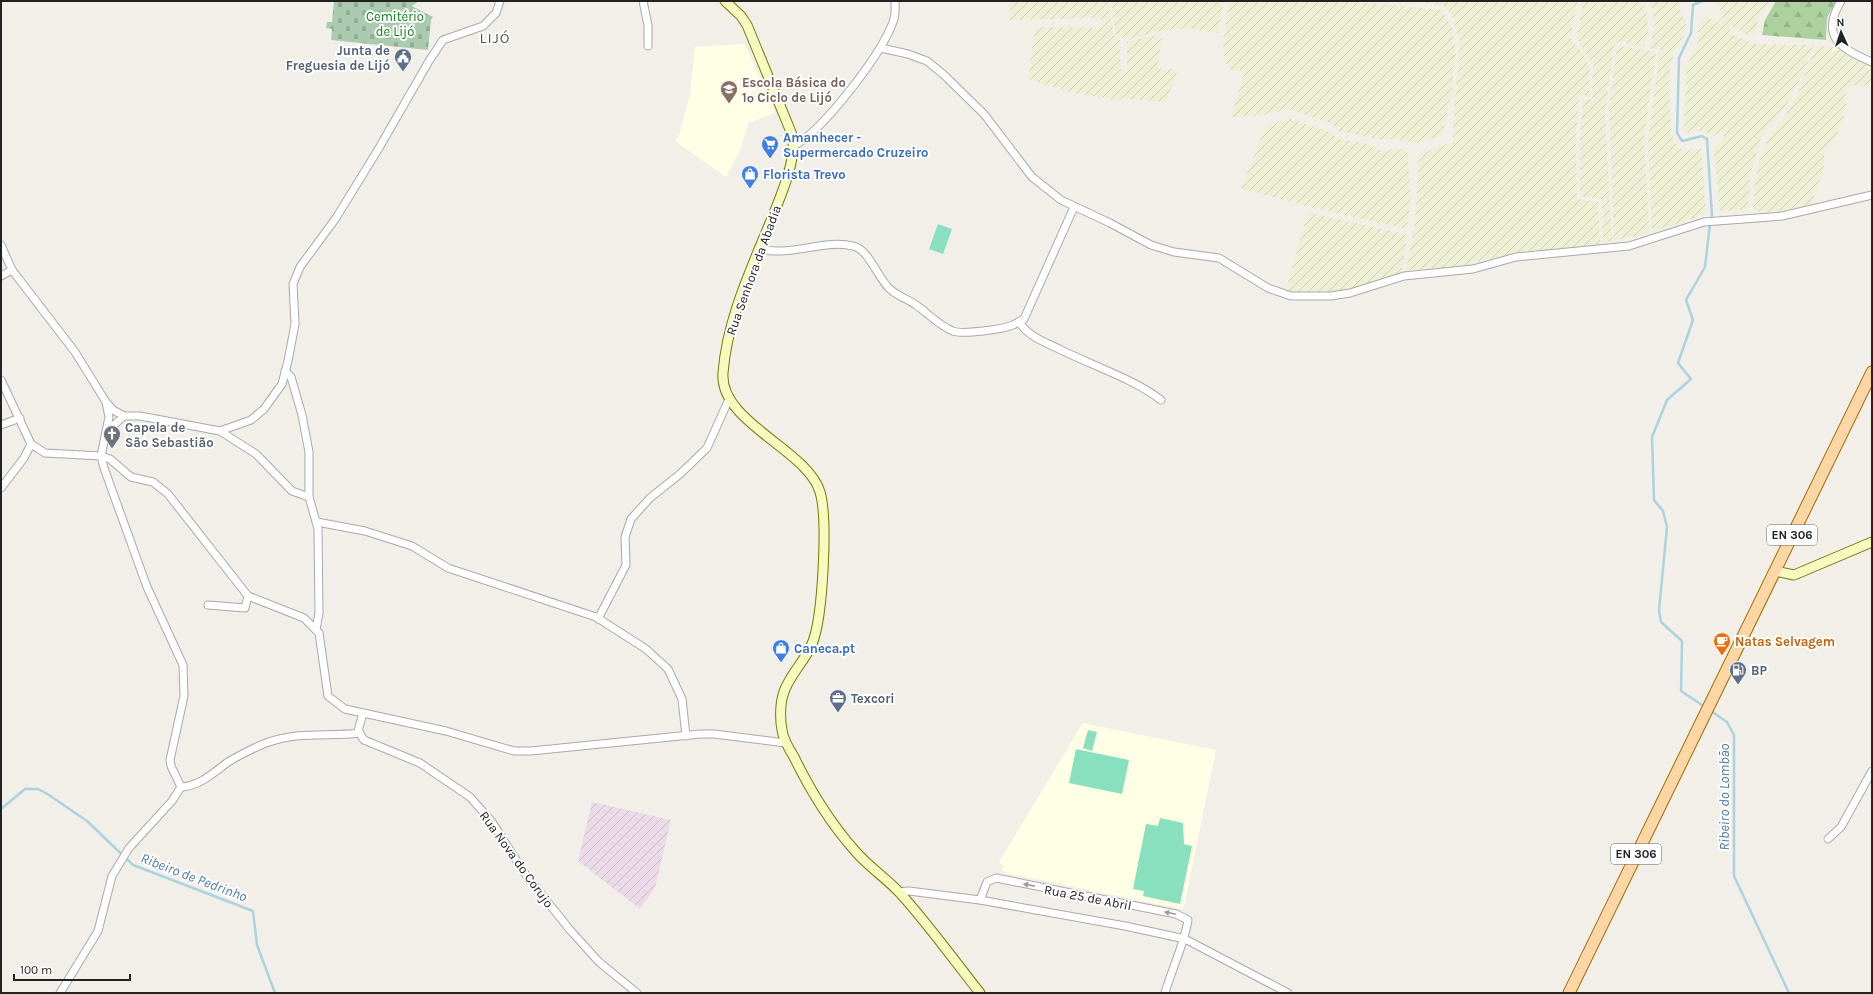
<svg xmlns="http://www.w3.org/2000/svg" width="1873" height="994" viewBox="0 0 1873 994" font-family="Karla,sans-serif">
	<style>
		.industrial { fill: url(#industrial-furrows) }
		.education { fill: #ffffe5 }
		.farmland { fill: url(#farmland-furrows) }
		.forest { fill: url(#forest-firs) }
		.cemetery { fill: url(#cemetery-stones) }
		.pitch { fill: #88e0be }
		.lines { fill: none; stroke-linecap: round; stroke-linejoin: round }
		.stream { stroke: #aad3df; stroke-width: 2.5 }
		.street-casing { stroke: #a9a9a9; stroke-width: 9 }
		.secondary-casing { stroke: #707d05; stroke-width: 11 }
		.primary-casing { stroke: #a06b00; stroke-width: 13 }
		.street { stroke: #fff; stroke-width: 7 }
		.secondary { stroke: #f7fabf; stroke-width: 9 }
		.primary { stroke: #fcd6a4; stroke-width: 11 }
		.oneway { fill: #9c9c9c }
		.labels { text-anchor: middle; stroke-width: 4; stroke-linejoin: round; paint-order: stroke }
		.shield { fill: #fff; stroke: #646464; stroke-width: 1 }
		.shield-label { font-size: 12px; font-weight: bold; fill: #222 }
		.park-label { font-size: 13px; fill: #0c8416; stroke: #fff }
		.service-label { font-size: 13px; font-weight: bold; fill: #4e5e75; stroke: #fff; text-anchor: start }
		.education-label { font-size: 13px; font-weight: bold; fill: #785e54; stroke: #fff; text-anchor: start }
		.shop-label { font-size: 13px; font-weight: bold; fill: #366cbe; stroke: #fff; text-anchor: start }
		.street-label { font-size: 13px; fill: #222; stroke: #fff }
		.worship-label { font-size: 13px; font-weight: bold; fill: #5b616d; stroke: #fff; text-anchor: start }
		.food-label { font-size: 13px; font-weight: bold; fill: #c56008; stroke: #fff; text-anchor: start }
		.water-label { font-size: 14px; font-style: italic; fill: #4a7aab; stroke: #fff }
		.quarter-label { font-size: 15px; letter-spacing: 1px; fill: #555; stroke: #fff }
	</style>
	<defs>
		<pattern id="industrial-furrows" width="10" height="10" patternUnits="userSpaceOnUse"><rect width="10" height="10" fill="#ebdbe8"/><path d="M-1 1l2-2M0 10L10 0M9 11l2-2" fill="none" stroke="#c9bcc7"/></pattern>
		<pattern id="farmland-furrows" width="10" height="10" patternUnits="userSpaceOnUse"><rect width="10" height="10" fill="#eef0d5"/><path d="M-1 1l2-2M0 10L10 0M9 11l2-2" fill="none" stroke="#ccceb7"/></pattern>
		<pattern id="forest-firs" width="22" height="20" patternUnits="userSpaceOnUse"><rect width="22" height="20" fill="#add19e"/><path d="M5 1l3.5 6h-7zM16 11l3.5 6h-7z" fill="#95b388"/></pattern>
		<pattern id="cemetery-stones" width="16" height="16" patternUnits="userSpaceOnUse"><rect width="16" height="16" fill="#aacbaf"/><path d="M2 7V4a2 2 0 0 1 4 0v3zM10 15v-3a2 2 0 0 1 4 0v3z" fill="#92ae96"/></pattern>
	</defs>
	<rect width="100%" height="100%" fill="#f2efe9"/>
	<path class="industrial" d="M592 802 671 820 655 888 640 909 578 861Z"/>
	<g class="education">
		<path d="M745 44 775 113 748 123 741 148 726 177 675 141 679 135 690 95 695 47Z"/>
		<path d="M1083 723 1216 750 1184 907 1182 909 1006 873 1002 870 1004 866 999 862Z"/>
	</g>
	<g class="farmland">
		<path d="M1011 1H1108L1114 36 1120 40V69H1127V42L1162 34 1158 68 1178 70 1166 102 1121 98 1119 101 1066 91 1028 79 1035 27 1102 28 1101 18 1009 20Z"/>
		<path d="M1111 1H1224L1218 33 1188 28 1160 31 1127 40 1116 35Z"/>
		<path d="M1229 1 1356 2 1442 10 1452 29 1456 54 1453 68V84L1442 136 1415 143 1397 139H1375L1339 131 1330 123 1288 109 1264 115 1231 117 1245 70 1231 71 1225 61 1223 45Z"/>
		<path d="M1412 1H1578L1570 38 1584 55 1590 69 1589 95H1579L1576 135 1577 199 1598 202 1600 245 1514 253 1458 267 1406 270 1415 224 1419 159 1421 153 1453 142V125L1460 42 1453 18 1445 6Z"/>
		<path d="M1583 1 1610 4V1H1641L1643 2 1647 15 1648 31 1644 47 1622 42 1615 43 1608 88 1605 116 1612 241 1603 242 1602 199 1580 196V135L1583 99H1592L1593 65 1577 38Z"/>
		<path d="M1648 1H1680V11L1686 24 1683 37 1674 52 1669 74 1671 134 1678 148 1687 151 1701 148 1706 214 1652 232 1648 139 1660 50 1650 48 1654 25 1653 9Z"/>
		<path d="M1717 1H1770L1758 20 1756 34 1747 35 1732 27 1728 33 1756 44 1814 45 1805 69 1790 99 1773 124 1761 138 1750 176 1748 209 1720 211 1714 149 1724 139 1723 131 1713 136 1703 130 1684 133 1686 68 1698 41V28L1705 15 1717 23 1723 17Z"/>
		<path d="M1620 46 1656 52 1644 138 1649 231 1641 236 1614 240 1609 105 1617 49Z"/>
		<path d="M1816 46 1835 47 1850 57 1872 66V77L1868 87 1854 85 1845 89 1846 106 1842 123 1836 136 1829 145 1824 148V168L1811 205 1776 212 1763 213 1753 210 1755 183 1760 158 1771 133 1780 124 1795 100Z"/>
		<path d="M1288 118 1327 131 1338 139 1364 143 1383 151 1397 148 1407 151 1411 196 1407 229 1309 207 1241 188 1266 126Z"/>
		<path d="M1308 212 1408 235 1401 273 1346 291 1308 294 1286 291Z"/>
	</g>
	<path class="forest" d="M1776 1H1836L1827 18 1826 40 1762 35 1765 20Z"/>
	<path class="cemetery" d="M334 1H419L412 6 433 17 431 20 428 50 331 40 332 29 326 28 327 22H332Z"/>
	<g class="pitch">
		<path d="M938 224 952 229 943 254 929 249Z"/>
		<path d="M1088 730 1097 732 1092 751 1083 748Z"/>
		<path d="M1076 749 1129 760 1122 794 1069 783Z"/>
		<path d="M1160 818 1183 823 1184 844 1192 846 1180 904 1143 896 1144 891 1133 889 1146 824 1158 826Z"/>
	</g>
	<g class="lines">
		<g class="stream">
			<path d="M1702 1 1693 5 1691 33 1679 58 1677 133 1682 141 1702 136 1707 139 1712 216"/>
			<path d="M1705 707 1681 691 1682 641 1661 622 1659 610 1667 527 1663 511 1654 500 1652 437 1667 400 1691 379 1678 363 1693 320 1686 300 1705 267 1710 224"/>
			<path d="M1711 711 1727 722 1734 735V876L1789 993"/>
			<path d="M1 809 25 789H38L49 795 87 821 133 865 253 911 257 945 275 993"/>
		</g>
		<g class="street-casing">
			<g id="street">
				<path d="M643 1 648 25V46"/>
				<path d="M1841 1C1820 36 1840 49 1872 62"/>
				<path d="M881 48 908 54 927 61 943 74 984 114 1032 177 1061 200 1110 223 1151 245 1174 252 1219 258 1268 288 1291 296H1331L1350 293 1404 276 1473 269 1516 257 1629 246 1704 222 1782 216 1872 195"/>
				<path d="M794 146C824 129 881 55 893 22 896 16 895 8 895 1"/>
				<path d="M1 245 12 270 75 352 106 402 109 417 101 456 104 468 147 587 183 665 184 696 170 760 171 766 181 787 172 801 129 848 112 876 98 931 60 993"/>
				<path d="M759 249C791 257 824 239 853 246 869 249 878 279 890 289 897 296 908 299 916 305 928 313 939 326 953 331 962 335 1004 329 1013 325 1017 323 1020 321 1024 319L1074 207"/>
				<path d="M1 276 12 270"/>
				<path d="M1019 322C1029 337 1043 341 1059 349 1091 365 1134 379 1161 400"/>
				<path d="M285 371 291 377 302 415 309 452V497L318 529 319 613 316 630"/>
				<path d="M1 380 31 444 45 453 101 456 110 459 131 477 153 482 168 494 248 596 304 618 319 633 328 696 345 709 446 731 514 751H531L700 734H714L786 743"/>
				<path d="M106 402 113 410 124 416"/>
				<path d="M1 425 20 418"/>
				<path d="M220 431 256 454 292 491 309 497"/>
				<path d="M106 432 124 416H140L220 431 251 420 264 409 282 384 288 361 295 324 293 284 300 267 336 218 379 148 429 61 443 40 483 26 496 13 500 1"/>
				<path d="M1 488 24 458 31 444"/>
				<path d="M317 522 365 531 412 546 448 568 596 617 646 649 668 669 682 699 686 736"/>
				<path d="M208 605 245 608 248 596"/>
				<path d="M598 619 626 565 625 537 631 519 650 498 680 474 707 448 729 399"/>
				<path d="M363 713 358 731 364 740 420 763 470 797 492 822 523 871 570 930 599 962 637 993"/>
				<path d="M181 787C200 786 213 773 228 762 240 755 253 748 266 743 299 731 327 737 360 733"/>
				<path d="M1828 839 1841 827 1872 771"/>
				<path d="M899 892 909 891 980 900 1125 926 1185 939 1288 993"/>
				<path d="M980 900 987 882 996 878 1176 914 1188 920C1184 945 1172 968 1165 993"/>
			</g>
		</g>
		<g class="secondary-casing">
			<g id="secondary">
				<path d="M725 1 741 16 747 25 793 137C795 165 782 192 772 218 752 267 727 319 723 373 719 422 808 450 820 492 828 519 823 618 812 644 805 661 787 678 783 695 780 705 780 720 782 730 783 739 789 749 794 757 810 790 831 824 856 852 869 867 886 878 900 893 928 924 954 960 980 993"/>
				<path d="M1775 571 1794 575 1872 542"/>
			</g>
		</g>
		<g class="primary-casing">
			<path id="primary" d="M1569 993 1872 372"/>
		</g>
		<use href="#street" class="street"/>
		<use href="#secondary" class="secondary"/>
		<use href="#primary" class="primary"/>
	</g>
	<defs><path id="oneway-solid" d="M-6-.8H1V-3.2L6.5 0L1 3.2V.8H-6Z"/></defs>
	<g class="oneway">
		<use href="#oneway-solid" transform="translate(1029 885) rotate(-169)"/>
		<use href="#oneway-solid" transform="translate(1170 913) rotate(-168)"/>
	</g>
	<defs>
		<g id="civic-pin" transform="scale(0.9)"><path d="M0 17L-7.5 6A9.5 9.5 0 1 1 7.5 6Z" fill="#5c6f8a" stroke="#fff"/><path d="M-.6-6.5H3V-4.5H.6V-3L4-1V1h2V6H-6V1h2V-1L-.6-3ZM-1.2 2.5V6h2.4V2.5Z" fill="#fff"/></g>
		<g id="school-pin" transform="scale(0.9)"><path d="M0 17L-7.5 6A9.5 9.5 0 1 1 7.5 6Z" fill="#8d6e63" stroke="#fff"/><path d="M0-5L7-2L0 1L-7-2ZM-4 1L0 2.5L4 1V4Q0 6-4 4Z" fill="#fff"/></g>
		<g id="supermarket-pin" transform="scale(0.9)"><path d="M0 17L-7.5 6A9.5 9.5 0 1 1 7.5 6Z" fill="#3f7fe0" stroke="#fff"/><path d="M-6-5.5h2.5l.6 2H6L4.5 2H-2.5L-4.4-4H-6ZM-1.5 3.2a1.3 1.3 0 1 0 .1 0ZM3 3.2a1.3 1.3 0 1 0 .1 0Z" fill="#fff"/></g>
		<g id="shop-pin" transform="scale(0.9)"><path d="M0 17L-7.5 6A9.5 9.5 0 1 1 7.5 6Z" fill="#3f7fe0" stroke="#fff"/><path d="M-5-2.5h2.3a2.7 3.5 0 0 1 5.4 0H5L5.5 6h-11ZM-1.5-2.5h3a1.5 2.3 0 0 0-3 0Z" fill="#fff"/></g>
		<g id="church-pin" transform="scale(0.9)"><path d="M0 17L-7.5 6A9.5 9.5 0 1 1 7.5 6Z" fill="#6b7280" stroke="#fff"/><path d="M-1.2-6h2.4v3.5h3.3v2.4h-3.3V6h-2.4V-.1h-3.3v-2.4h3.3Z" fill="#fff"/></g>
		<g id="cafe-pin" transform="scale(0.9)"><path d="M0 17L-7.5 6A9.5 9.5 0 1 1 7.5 6Z" fill="#e8710a" stroke="#fff"/><path d="M-5.5-4.5H6V0H3Q3 3.5 0 3.5H-2.5Q-5.5 3.5-5.5 0ZM3-3.2v2h1.7v-2ZM-6 4.5H4V6H-6Z" fill="#fff"/></g>
		<g id="fuel-pin" transform="scale(0.9)"><path d="M0 17L-7.5 6A9.5 9.5 0 1 1 7.5 6Z" fill="#5c6f8a" stroke="#fff"/><path d="M-5.5-6h7V0h2V4h1.3V-2.5L3-4.5l.8-.8L6-3V5H2.5V1h-1V6h-7ZM-4.2-4.7v3.2H.2V-4.7Z" fill="#fff"/></g>
		<g id="office-pin" transform="scale(0.9)"><path d="M0 17L-7.5 6A9.5 9.5 0 1 1 7.5 6Z" fill="#5c6f8a" stroke="#fff"/><path d="M-6-3h4V-5.5h4V-3h4V5H-6ZM-1-4.5V-3h2v-1.5ZM-6 0V1H6V0Z" fill="#fff"/></g>
	</defs>
	<g fill-rule="evenodd">
		<use href="#civic-pin" x="403" y="57"/>
		<use href="#school-pin" x="729" y="89"/>
		<use href="#supermarket-pin" x="770" y="144"/>
		<use href="#shop-pin" x="750" y="174"/>
		<use href="#church-pin" x="112" y="434"/>
		<use href="#cafe-pin" x="1722" y="641"/>
		<use href="#shop-pin" x="781" y="648"/>
		<use href="#fuel-pin" x="1738" y="670"/>
		<use href="#office-pin" x="838" y="698"/>
	</g>
	<g class="labels">
		<g class="shield">
			<rect x="1767" y="525" width="50" height="20" rx="3"/>
			<rect x="1611" y="844" width="50" height="20" rx="3"/>
		</g>
		<g class="shield-label">
			<text x="1792" y="539">EN 306</text>
			<text x="1636" y="858">EN 306</text>
		</g>
		<g class="park-label">
			<text x="395" y="21">Cemitério<tspan x="395" dy="15">de Lijó</tspan></text>
		</g>
		<g class="service-label">
			<text x="390" y="55" text-anchor="end">Junta de<tspan x="390" dy="15">Freguesia de Lijó</tspan></text>
			<text x="1751" y="675">BP</text>
			<text x="851" y="703">Texcori</text>
		</g>
		<g class="education-label">
			<text x="742" y="87">Escola Básica do<tspan x="742" dy="15">1º Ciclo de Lijó</tspan></text>
		</g>
		<g class="shop-label">
			<text x="783" y="142">Amanhecer -<tspan x="783" dy="15">Supermercado Cruzeiro</tspan></text>
			<text x="763" y="179">Florista Trevo</text>
			<text x="794" y="653">Caneca.pt</text>
		</g>
		<g class="street-label">
			<text transform="translate(753 270) rotate(-70)" y="5">Rua Senhora da Abadia</text>
			<text transform="translate(517 859) rotate(54)" y="5">Rua Nova do Corujo</text>
			<text transform="translate(1088 897) rotate(11)" y="5">Rua 25 de Abril</text>
		</g>
		<g class="worship-label">
			<text x="125" y="432">Capela de<tspan x="125" dy="15">São Sebastião</tspan></text>
		</g>
		<g class="food-label">
			<text x="1735" y="646">Natas Selvagem</text>
		</g>
		<g class="water-label">
			<text transform="translate(1724 797) rotate(-90)" y="5">Ribeiro do Lombão</text>
			<text transform="translate(194 877) rotate(21)" y="5">Ribeiro de Pedrinho</text>
		</g>
		<g class="quarter-label">
			<text x="495" y="43">LIJÓ</text>
		</g>
	</g>
	<rect width="1873" height="994" fill="none" stroke="#222222" stroke-width="4"/>
	<g transform="translate(1841 32) rotate(357)" stroke="#ffffff" stroke-width="3" paint-order="stroke">
	<path d="M0-3L7 15L0 10L-7 15Z" fill="#222222"/>
	<text y="-6" font-size="11" font-weight="bold" text-anchor="middle" fill="#222222">N</text>
	</g>
	<path d="M14 974v6h116v-6" fill="none" stroke="#222222" stroke-width="2"/>
	<text x="20" y="974" font-size="12" fill="#222222" stroke="#ffffff" stroke-width="3" paint-order="stroke">100 m</text>
</svg>
